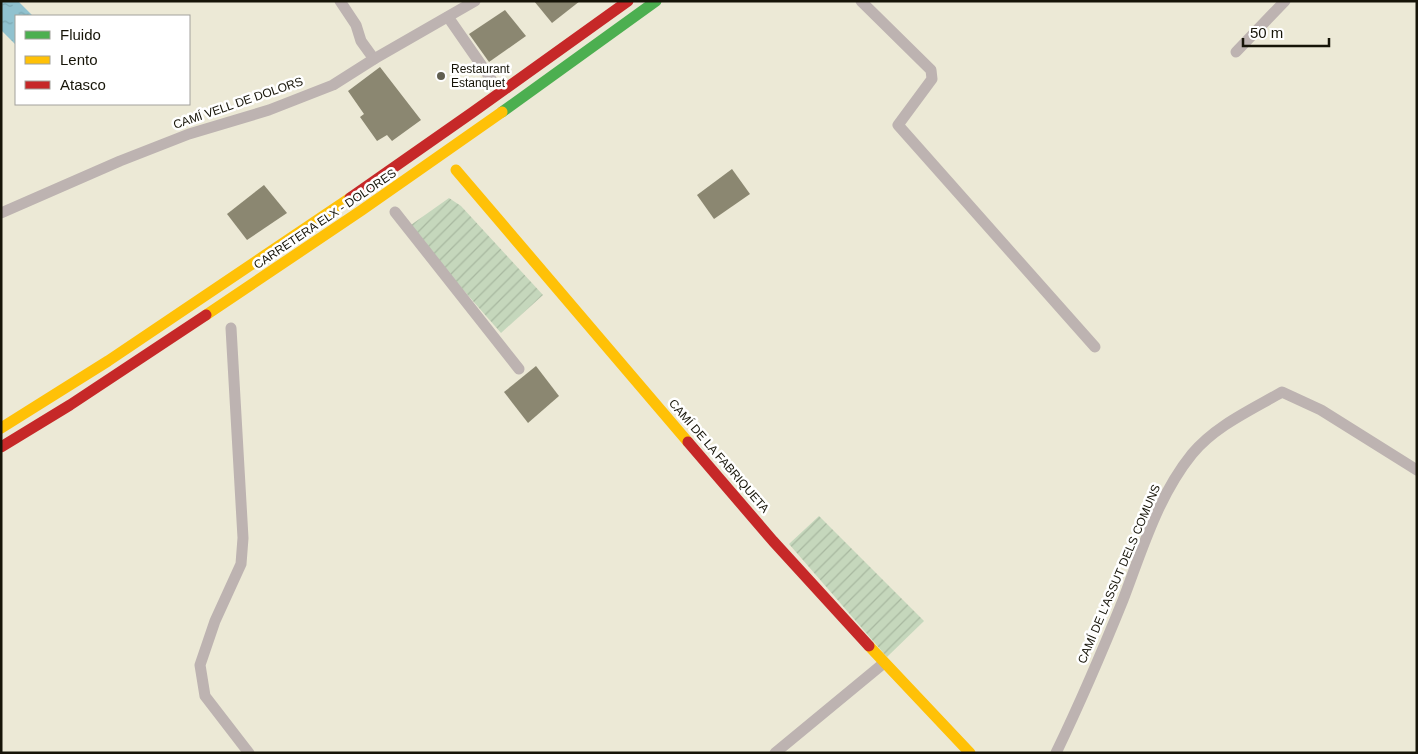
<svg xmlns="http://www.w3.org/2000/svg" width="1418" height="754" viewBox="0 0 1418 754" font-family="Arial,sans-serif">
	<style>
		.garden { fill: url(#garden-furrows) }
		.water { fill: url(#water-ripples) }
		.building { fill: #8b8771 }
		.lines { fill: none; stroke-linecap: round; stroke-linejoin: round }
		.street { stroke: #bdb3b1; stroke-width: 11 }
		.fast { stroke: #4caf50; stroke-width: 11 }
		.slow { stroke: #ffc107; stroke-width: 11 }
		.jam { stroke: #c62828; stroke-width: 11 }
		.poi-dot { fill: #615f50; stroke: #fff; stroke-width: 2 }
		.labels { text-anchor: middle; stroke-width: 5; stroke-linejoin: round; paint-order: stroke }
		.poi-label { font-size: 12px; fill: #161408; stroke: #fff; text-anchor: start }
		.street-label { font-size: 12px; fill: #161408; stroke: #fff }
	</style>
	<defs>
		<pattern id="garden-furrows" width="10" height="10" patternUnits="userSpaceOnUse" patternTransform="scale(1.25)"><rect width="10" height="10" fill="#c5d7bc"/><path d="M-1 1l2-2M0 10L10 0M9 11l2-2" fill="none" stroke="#a8b8a0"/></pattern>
		<pattern id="water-ripples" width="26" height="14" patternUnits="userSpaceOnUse" patternTransform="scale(1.25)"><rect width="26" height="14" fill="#90c2cf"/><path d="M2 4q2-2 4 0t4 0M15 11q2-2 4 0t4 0" fill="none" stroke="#7ba6b0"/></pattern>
	</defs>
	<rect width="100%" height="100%" fill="#ece9d6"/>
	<g class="garden">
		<path d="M449 198 461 206 543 295 501 333 408 227Z"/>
		<path d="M819 516 924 621 887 657 789 544Z"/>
	</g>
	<path class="water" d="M1 1H18L33 16H16V45L1 30Z"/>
	<g class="building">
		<path d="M534 1H580L552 23Z"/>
		<path d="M505 10 526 36 489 62 469 34Z"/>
		<path d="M380 67 421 120 392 141 387 135 377 141 360 117 364 114 348 91Z"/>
		<path d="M732 169 750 194 714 219 697 195Z"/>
		<path d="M264 185 287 213 247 240 227 214Z"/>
		<path d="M536 366 559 396 528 423 504 392Z"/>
	</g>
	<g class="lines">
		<g class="street">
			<path d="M340 1 356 25 361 41 374 59"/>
			<path d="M861 1 931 70 932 79 898 125 1095 347"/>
			<path d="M448 17 491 79"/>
			<path d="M1236 52 1285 1"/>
			<path d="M395 212 519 369"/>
			<path d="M1 213 120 161 189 134 269 110 333 85 374 59 475 1"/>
			<path d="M231 328 243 538 241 564 215 621 200 665 205 696 249 753"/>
			<path d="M775 753 884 663"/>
			<path d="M1056 753C1080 703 1102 652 1123 600 1142 550 1158 496 1192 454 1215 426 1251 410 1282 392L1321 410 1417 470"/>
		</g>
		<path class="fast" d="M502 112 656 1"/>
		<g class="slow">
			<path d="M456 170 688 442"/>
			<path d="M206 315 362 210 502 112"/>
			<path d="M1 428 108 361 350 198"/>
			<path d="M869 646 970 753"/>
		</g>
		<g class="jam">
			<path d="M350 198 473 112 628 1"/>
			<path d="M688 442 773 541 869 646"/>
			<path d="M1 447 70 405 206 315"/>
		</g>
	</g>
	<circle class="poi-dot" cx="441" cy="76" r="5"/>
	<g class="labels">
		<g class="poi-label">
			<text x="451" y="73">Restaurant<tspan x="451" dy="14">Estanquet</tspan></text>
		</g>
		<g class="street-label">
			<text transform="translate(238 103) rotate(-19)" y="4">CAMÍ VELL DE DOLORS</text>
			<text transform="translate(325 219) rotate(-34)" y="4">CARRETERA ELX - DOLORES</text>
			<text transform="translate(719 456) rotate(49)" y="4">CAMÍ DE LA FABRIQUETA</text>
			<text transform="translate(1119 574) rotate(-67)" y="4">CAMÍ DE L'ASSUT DELS COMUNS</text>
		</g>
	</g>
	<rect width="1418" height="754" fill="none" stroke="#161408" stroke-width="5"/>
	<rect x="15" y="15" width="175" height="90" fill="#ffffff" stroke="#a2a19c"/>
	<rect x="25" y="31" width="25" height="8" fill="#4caf50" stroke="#a2a19c"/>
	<text x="60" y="40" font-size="15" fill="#161408">Fluido</text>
	<rect x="25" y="56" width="25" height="8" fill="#ffc107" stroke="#a2a19c"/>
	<text x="60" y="65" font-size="15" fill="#161408">Lento</text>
	<rect x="25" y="81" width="25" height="8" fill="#c62828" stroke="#a2a19c"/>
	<text x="60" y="90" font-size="15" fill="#161408">Atasco</text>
	<path d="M1243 38v8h86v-8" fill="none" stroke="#161408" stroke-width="2.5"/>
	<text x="1250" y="38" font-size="15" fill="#161408" stroke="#ffffff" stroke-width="4" paint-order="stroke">50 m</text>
</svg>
